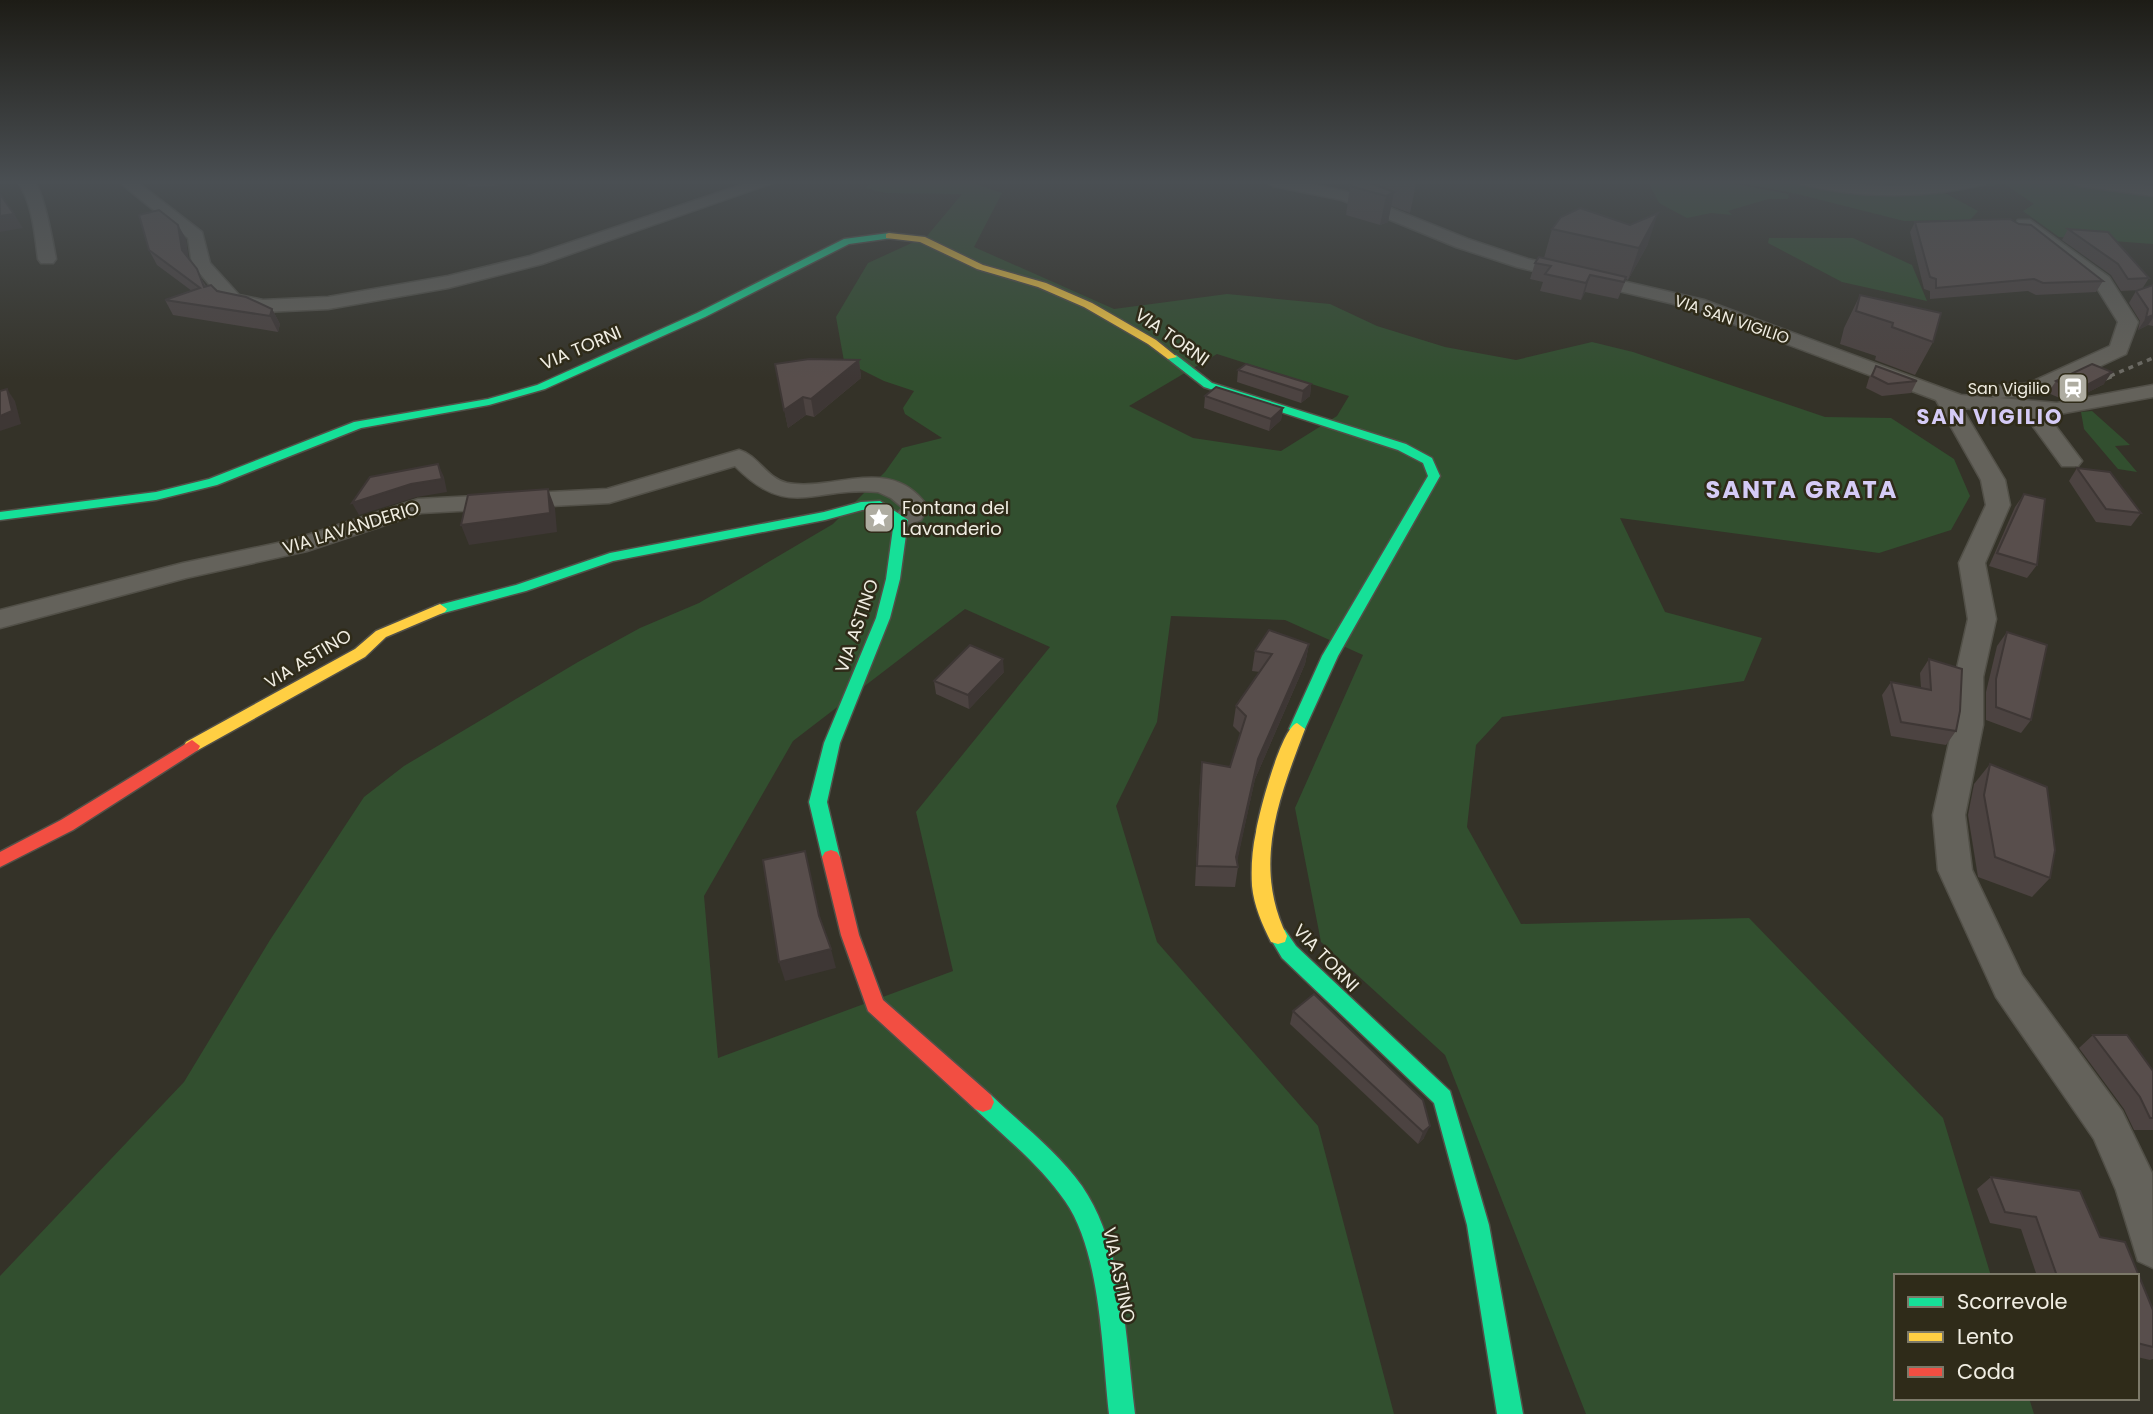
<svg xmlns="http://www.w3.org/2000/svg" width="2153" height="1414" viewBox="0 0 2153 1414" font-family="Poppins,sans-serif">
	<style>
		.green { fill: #324f2f; fill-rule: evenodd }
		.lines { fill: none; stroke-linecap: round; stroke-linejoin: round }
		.street-casing { stroke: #525048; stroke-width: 3 }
		.fast-casing { stroke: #525048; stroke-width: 3 }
		.slow-casing { stroke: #525048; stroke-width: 3 }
		.jam-casing { stroke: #525048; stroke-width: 3 }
		.street { fill: #64625b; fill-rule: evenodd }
		.fast { fill: #16e098; fill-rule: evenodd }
		.slow { fill: #ffcf43; fill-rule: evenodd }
		.jam { fill: #f24e42; fill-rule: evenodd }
		.rail-far1 { stroke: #6d6b64; stroke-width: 3.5; stroke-dasharray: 5 5; stroke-linecap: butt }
		.rail { stroke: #6d6b64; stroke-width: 4.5; stroke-dasharray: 7 7; stroke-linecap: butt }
		.wall { fill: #4c4341 }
		.shaded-wall { fill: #3e3735 }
		.building { fill: #584e4c; stroke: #3e3735; stroke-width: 2 }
		.labels { text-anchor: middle; stroke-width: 5; stroke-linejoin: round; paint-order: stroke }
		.far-street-label { font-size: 16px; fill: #f0ede2; stroke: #2f2b19 }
		.far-poi-label { font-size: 16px; fill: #f0ede2; stroke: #2f2b19; text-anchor: end }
		.street-label { font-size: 18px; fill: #f0ede2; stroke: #2f2b19 }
		.poi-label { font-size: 18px; fill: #f0ede2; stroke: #2f2b19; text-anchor: start }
		.far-district-label { font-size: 21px; font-weight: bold; letter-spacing: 2px; fill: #d5cbf6; stroke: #2f2b19 }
		.district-label { font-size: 24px; font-weight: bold; letter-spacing: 2px; fill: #d5cbf6; stroke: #2f2b19 }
	</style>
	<rect width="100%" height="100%" fill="#343228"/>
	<g class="green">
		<path d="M872 181H975L973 183 1002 193 974 247 1114 309 1227 294 1330 304 1377 326 1445 347 1516 360 1592 342 1633 352 1825 417 1891 418 1954 459 1970 496 1951 530 1879 553 1620 518 1665 612 1762 638 1744 681 1502 717 1476 745 1467 827 1521 924 1749 918 1943 1118 1991 1276H1896V1398H2029L2034 1414H1586L1445 1055 1321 942 1295 808 1363 655 1285 620 1171 616 1157 722 1116 806 1157 942 1318 1126 1394 1414H0V1276L184 1082 270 940 364 797 404 766 578 662 640 628 699 603 833 524 885 472 902 448 942 438 905 414 903 408 914 391 884 381 844 361 836 317 868 263 927 236 962 194 885 193 865 188ZM1217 354 1349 396 1337 416 1281 451 1193 438 1129 406ZM965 609 1050 647 916 812 953 971 718 1058 704 896 793 741Z"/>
		<path d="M1654 181H1719L1789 194 1788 199H1768L1728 211 1732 215 1711 213 1687 218 1659 203 1650 185Z"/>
		<path d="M1730 181H2153V244L2059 237 2023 211 2034 204 2005 184 1943 192 1978 211 1970 220 1904 221 1797 194Z"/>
		<path d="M1769 238H1853L1912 265 1927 301 1842 282 1768 243Z"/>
		<path d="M2092 411 2130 445 2115 446 2137 472 2118 469 2084 429 2081 412Z"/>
	</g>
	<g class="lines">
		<g class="street-casing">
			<g id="street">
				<path d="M17 181H34C44 193 53 242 56 259L53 263H41L38 259C35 235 32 200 17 181Z"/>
				<path d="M118 181H136L202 232 210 263 239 295 263 300 328 297 448 276 530 256 753 181H778L542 264 448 288 328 309 263 312 225 303 192 264 188 238Z"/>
				<path d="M1265 181H1297L1353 193 1468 239 1528 259 1704 300 1961 395 1994 398 1986 392 1989 387 2029 383 2110 346 2118 322 2095 285 2018 228 2015 224 2018 220H2030L2109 277 2138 322 2126 354 2041 394 2000 398 2057 403 2153 385V397L2048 416 2082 461 2078 466H2062L2024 414 1962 408 2005 480 2010 505 1985 563 1996 619 1983 677V725L1965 815 1972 870 2022 975 2122 1111 2152 1173 2153 1268 2138 1261 2116 1190 2094 1139 1996 997 1938 870 1933 815 1953 725 1955 677 1968 619 1959 563 1986 505 1981 480 1936 400 1691 308 1517 267 1456 247 1342 200 1273 186Z"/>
				<path d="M1798 181 1892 186 1987 181 1985 184C1925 199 1860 199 1800 184Z"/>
				<path d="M2071 181H2115L2153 186V196L2079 186Z"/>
				<path d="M739 450C758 455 767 479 787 483 835 492 891 453 928 507L921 520 901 527 892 525 889 520 903 508 891 498 878 492C813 486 789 521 735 466L609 503 421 513 307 551 186 578 0 628V610L183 563 292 540 418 499 607 489Z"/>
			</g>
		</g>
		<g class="fast-casing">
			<g id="fast">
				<path d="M889 233 892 234V238L849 244 705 317 545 389 489 405 361 428 217 485 156 500 0 520V512L156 492 209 479 354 422 488 399 537 385 697 313 844 239Z"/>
				<path d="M1168 355H1176L1212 383 1406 444 1432 458 1440 476 1338 656 1303 733 1297 735 1289 729 1322 656 1428 476 1423 463 1398 450 1204 387 1168 359Z"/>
				<path d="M880 501 908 520 900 579 890 618 840 743 827 802 840 857 837 862 831 864 825 862 822 857 809 802 824 743 876 618 886 579 894 521 877 509 862 510 825 520 613 561 526 591 440 614 433 609 435 606 516 585 610 553 824 512 861 502Z"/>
				<path d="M1278 928 1285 930 1296 946 1450 1091 1489 1225 1523 1414H1497L1467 1225 1434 1103 1282 958 1269 936 1271 930Z"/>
				<path d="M983 1092 991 1095C1021 1124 1057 1151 1082 1186 1124 1247 1126 1342 1135 1414H1109C1102 1352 1101 1252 1065 1201 1041 1166 1006 1138 975 1109L972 1102 975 1095Z"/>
			</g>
		</g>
		<g class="slow-casing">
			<g id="slow">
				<path d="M889 233 925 237 983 265 1046 283 1092 303 1156 340 1177 357 1168 359 1148 344 1084 307 1038 287 977 269 920 242 886 238V234Z"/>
				<path d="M440 604 447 609 445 612 386 637 365 657 198 750 192 752 184 746 186 742 355 649 376 631Z"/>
				<path d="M1297 723 1305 729C1279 798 1252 865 1287 936L1285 942 1278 944 1271 942C1262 924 1254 906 1252 886 1251 868 1252 850 1256 832 1259 813 1281 728 1297 723Z"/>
			</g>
		</g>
		<g class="jam-casing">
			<g id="jam">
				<path d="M192 740 200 746 198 750 73 830 0 867V852L61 820Z"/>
				<path d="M831 850 837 852 840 857 859 935 883 1000 991 1095 994 1102 991 1109 983 1112 975 1109 868 1011 841 935 822 857 825 852Z"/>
			</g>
		</g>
		<use href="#street" class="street"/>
		<use href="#fast" class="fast"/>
		<use href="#slow" class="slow"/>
		<use href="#jam" class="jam"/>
		<path class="rail-far1" d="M2110 376 2153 358"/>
		<path class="rail" d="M2092 384 2114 375"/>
	</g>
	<g class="wall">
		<path d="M466 181H519L496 186 468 187Z"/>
		<path d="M1370 181H1411L1416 184 1410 213 1391 206 1388 222 1380 225 1346 215 1350 186 1370 183Z"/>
		<path d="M1915 222 2103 281 2096 292 2036 295 2028 291 1930 299V291L1924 289 1910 232Z"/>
		<path d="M178 225 186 239 188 258 206 286 272 309 280 324 278 332 173 315 165 300 192 291 157 265 149 250Z"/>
		<path d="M1552 229 1648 244 1628 280 1626 279 1618 299 1585 292 1581 300 1540 291 1543 282 1530 279 1535 263 1544 258Z"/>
		<path d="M2068 229 2149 278 2142 289 2153 285V326L2148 325 2138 330 2140 321 2129 303 2136 291 2140 290 2121 291 2111 275 2062 240Z"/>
		<path d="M1860 295 1933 342 1915 375 1875 360 1876 356 1840 344 1844 328Z"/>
		<path d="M859 360 861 378 814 417 806 415 788 428 775 364Z"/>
		<path d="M1876 366 1917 381 1911 393 1882 396 1866 388 1869 378Z"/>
		<path d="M1238 370 1311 384 1310 396 1301 403 1237 382Z"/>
		<path d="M2056 381 2104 384 2081 396 2062 399 2048 393Z"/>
		<path d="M1205 396 1283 408 1281 420 1269 431 1204 408Z"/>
		<path d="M2077 468 2141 513 2131 526 2096 522 2069 481Z"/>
		<path d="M2024 494 2037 565 2027 578 1989 566 2015 507Z"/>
		<path d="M2007 632 2031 720 2021 733 1986 720V692L1997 646Z"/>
		<path d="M1309 644 1305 664 1255 779 1237 860 1238 867 1235 887 1195 886 1200 782 1202 762 1230 767 1241 734 1233 726 1236 706 1260 672 1252 671 1255 651Z"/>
		<path d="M1929 659 1956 731 1946 745 1891 736 1882 695 1891 682 1921 688 1920 673Z"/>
		<path d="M1004 672 969 709 936 694 934 681Z"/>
		<path d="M1990 764 2050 878 2032 897 1978 877 1968 815 1974 784Z"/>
		<path d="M1293 1011 1423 1100 1424 1138 1418 1144 1290 1024Z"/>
		<path d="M2093 1035 2153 1071V1130H2134L2124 1109 2079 1048Z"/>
		<path d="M1991 1177 2080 1191 2100 1237 2125 1242 2153 1310V1359L2150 1360 2137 1357V1276H2037L2021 1229 1990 1223 1977 1189Z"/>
	</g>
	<g class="shaded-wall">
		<path d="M494 181H519L496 186Z"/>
		<path d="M1394 192 1388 222 1380 225 1386 196Z"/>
		<path d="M1658 213 1648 244 1628 280 1639 248Z"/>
		<path d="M14 214 23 228 0 232V216Z"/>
		<path d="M178 225 186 239 189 264 182 250Z"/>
		<path d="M1590 275 1585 292 1581 300 1586 283Z"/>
		<path d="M272 309 280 324 278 332 270 316Z"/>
		<path d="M2153 315V318L2148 325 2138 330 2146 318Z"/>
		<path d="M859 360 861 378 814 417 811 399Z"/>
		<path d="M2112 372 2104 384 2081 396 2062 399 2070 387Z"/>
		<path d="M1311 384 1310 396 1301 403 1303 391Z"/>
		<path d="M7 389 15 401 21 424 0 431V416Z"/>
		<path d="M803 397 806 415 788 428 784 410Z"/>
		<path d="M1283 408 1281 420 1269 431 1271 419Z"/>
		<path d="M438 464 444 477 447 492 417 497 359 515 352 503Z"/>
		<path d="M548 489 555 508 557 532 469 545 461 525Z"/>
		<path d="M1309 644 1305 664 1255 779 1236 867V857L1258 759Z"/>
		<path d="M1003 659 1004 672 969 709 968 695Z"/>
		<path d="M831 949 836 968 785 981 779 962Z"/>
		<path d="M1430 1126 1424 1138 1418 1144 1423 1132Z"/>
	</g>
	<g class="building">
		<path d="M1356 181H1365L1394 192 1386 196 1350 186Z"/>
		<path d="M0 194 14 214 0 216Z"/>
		<path d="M1580 208 1630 225 1658 213 1639 248 1552 229 1561 217Z"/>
		<path d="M159 210 178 225 182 250 197 269 204 287 211 285 217 291 246 297 272 309 270 316 165 300 200 288 149 250 139 215Z"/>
		<path d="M2010 219 2019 224 2031 225 2103 281 2043 283 2034 279 1936 288V279L1930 277 1915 222Z"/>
		<path d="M2068 229 2108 232 2149 278 2128 279 2118 264Z"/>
		<path d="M1539 257 1626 277 1624 282 1590 275 1586 283 1545 274 1551 266 1535 263Z"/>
		<path d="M2153 285V315L2146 318 2148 309 2136 291Z"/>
		<path d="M1860 295 1941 313 1933 342 1892 327 1893 323 1856 311Z"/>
		<path d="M809 359 859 360 811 399 803 397 784 410 775 364Z"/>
		<path d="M1246 364 1311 384 1303 391 1238 370Z"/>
		<path d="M2092 364 2112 372 2089 384 2070 387 2056 381Z"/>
		<path d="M1876 366 1917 381 1888 384 1872 376Z"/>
		<path d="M1216 387 1283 408 1271 419 1205 396Z"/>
		<path d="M7 389 12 411 0 416V391Z"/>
		<path d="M438 464 442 479 411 484 352 503 370 477Z"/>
		<path d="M2077 468 2110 472 2141 513 2106 509Z"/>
		<path d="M548 489 550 513 461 525 468 495Z"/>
		<path d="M2024 494 2045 499 2037 565 1997 553Z"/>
		<path d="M1269 630 1309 644 1258 759 1236 857 1238 867 1197 866 1202 762 1230 767 1246 716 1236 706 1272 654 1255 651Z"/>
		<path d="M2007 632 2047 645 2031 720 1996 707V679Z"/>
		<path d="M970 645 1003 659 968 695 934 681Z"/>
		<path d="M1929 659 1962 669 1960 711 1956 731 1901 722 1891 682 1931 690Z"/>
		<path d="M1990 764 2047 787 2055 850 2050 878 1995 857 1984 795Z"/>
		<path d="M805 851 819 916 831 949 779 962 763 860Z"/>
		<path d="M1314 994 1423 1100 1430 1126 1423 1132 1293 1011Z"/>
		<path d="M2093 1035H2127L2153 1071V1118H2150L2140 1097Z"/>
		<path d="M1991 1177 2080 1191 2100 1237 2125 1242 2153 1310V1347L2137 1343V1276H2057L2036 1217 2005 1212Z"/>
	</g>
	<linearGradient id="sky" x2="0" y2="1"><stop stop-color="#1d1c16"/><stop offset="0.48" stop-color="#4a4f53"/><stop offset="1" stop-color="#4a4f53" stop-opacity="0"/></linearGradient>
	<rect width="2153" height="379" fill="url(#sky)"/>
	<defs>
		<g id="station-square" transform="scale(1.575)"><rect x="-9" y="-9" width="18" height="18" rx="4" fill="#aeaca1" stroke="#2f2b19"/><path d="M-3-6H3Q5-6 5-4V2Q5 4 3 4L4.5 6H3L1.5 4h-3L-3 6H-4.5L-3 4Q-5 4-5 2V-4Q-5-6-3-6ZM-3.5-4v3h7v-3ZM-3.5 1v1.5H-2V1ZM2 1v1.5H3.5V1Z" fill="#fff"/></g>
		<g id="sight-square" transform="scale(1.575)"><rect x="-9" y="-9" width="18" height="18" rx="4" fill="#aeaca1" stroke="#2f2b19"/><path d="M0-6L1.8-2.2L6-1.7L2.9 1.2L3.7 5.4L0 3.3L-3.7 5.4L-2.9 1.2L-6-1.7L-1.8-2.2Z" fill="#fff"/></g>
	</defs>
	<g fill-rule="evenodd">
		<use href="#station-square" x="2073" y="388"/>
		<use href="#sight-square" x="879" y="518"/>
	</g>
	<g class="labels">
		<g class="far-street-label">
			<text transform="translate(1732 319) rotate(19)" y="6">VIA SAN VIGILIO</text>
		</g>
		<g class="far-poi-label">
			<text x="2050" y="394">San Vigilio</text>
		</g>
		<g class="street-label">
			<text transform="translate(1172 337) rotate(35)" y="6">VIA TORNI</text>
			<text transform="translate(581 348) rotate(-23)" y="6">VIA TORNI</text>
			<text transform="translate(351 528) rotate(-17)" y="6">VIA LAVANDERIO</text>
			<text transform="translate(857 626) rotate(-71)" y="6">VIA ASTINO</text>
			<text transform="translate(308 659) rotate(-31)" y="6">VIA ASTINO</text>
			<text transform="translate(1326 958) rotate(46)" y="6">VIA TORNI</text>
			<text transform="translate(1119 1275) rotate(78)" y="6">VIA ASTINO</text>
		</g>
		<g class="poi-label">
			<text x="902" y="514">Fontana del<tspan x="902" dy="21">Lavanderio</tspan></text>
		</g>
		<g class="far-district-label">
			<text x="1990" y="424">SAN VIGILIO</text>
		</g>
		<g class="district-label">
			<text x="1802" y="498">SANTA GRATA</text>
		</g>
	</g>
	<rect x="1894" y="1274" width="245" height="126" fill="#2f2b19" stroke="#7c7969" stroke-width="2"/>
	<rect x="1908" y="1297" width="35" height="10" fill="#16e098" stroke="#7c7969" stroke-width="2"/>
	<text x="1957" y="1309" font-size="21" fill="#f0ede2">Scorrevole</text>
	<rect x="1908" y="1332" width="35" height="10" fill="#ffcf43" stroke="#7c7969" stroke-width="2"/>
	<text x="1957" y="1344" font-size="21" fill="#f0ede2">Lento</text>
	<rect x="1908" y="1367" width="35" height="10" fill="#f24e42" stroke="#7c7969" stroke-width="2"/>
	<text x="1957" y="1379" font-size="21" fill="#f0ede2">Coda</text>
</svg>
